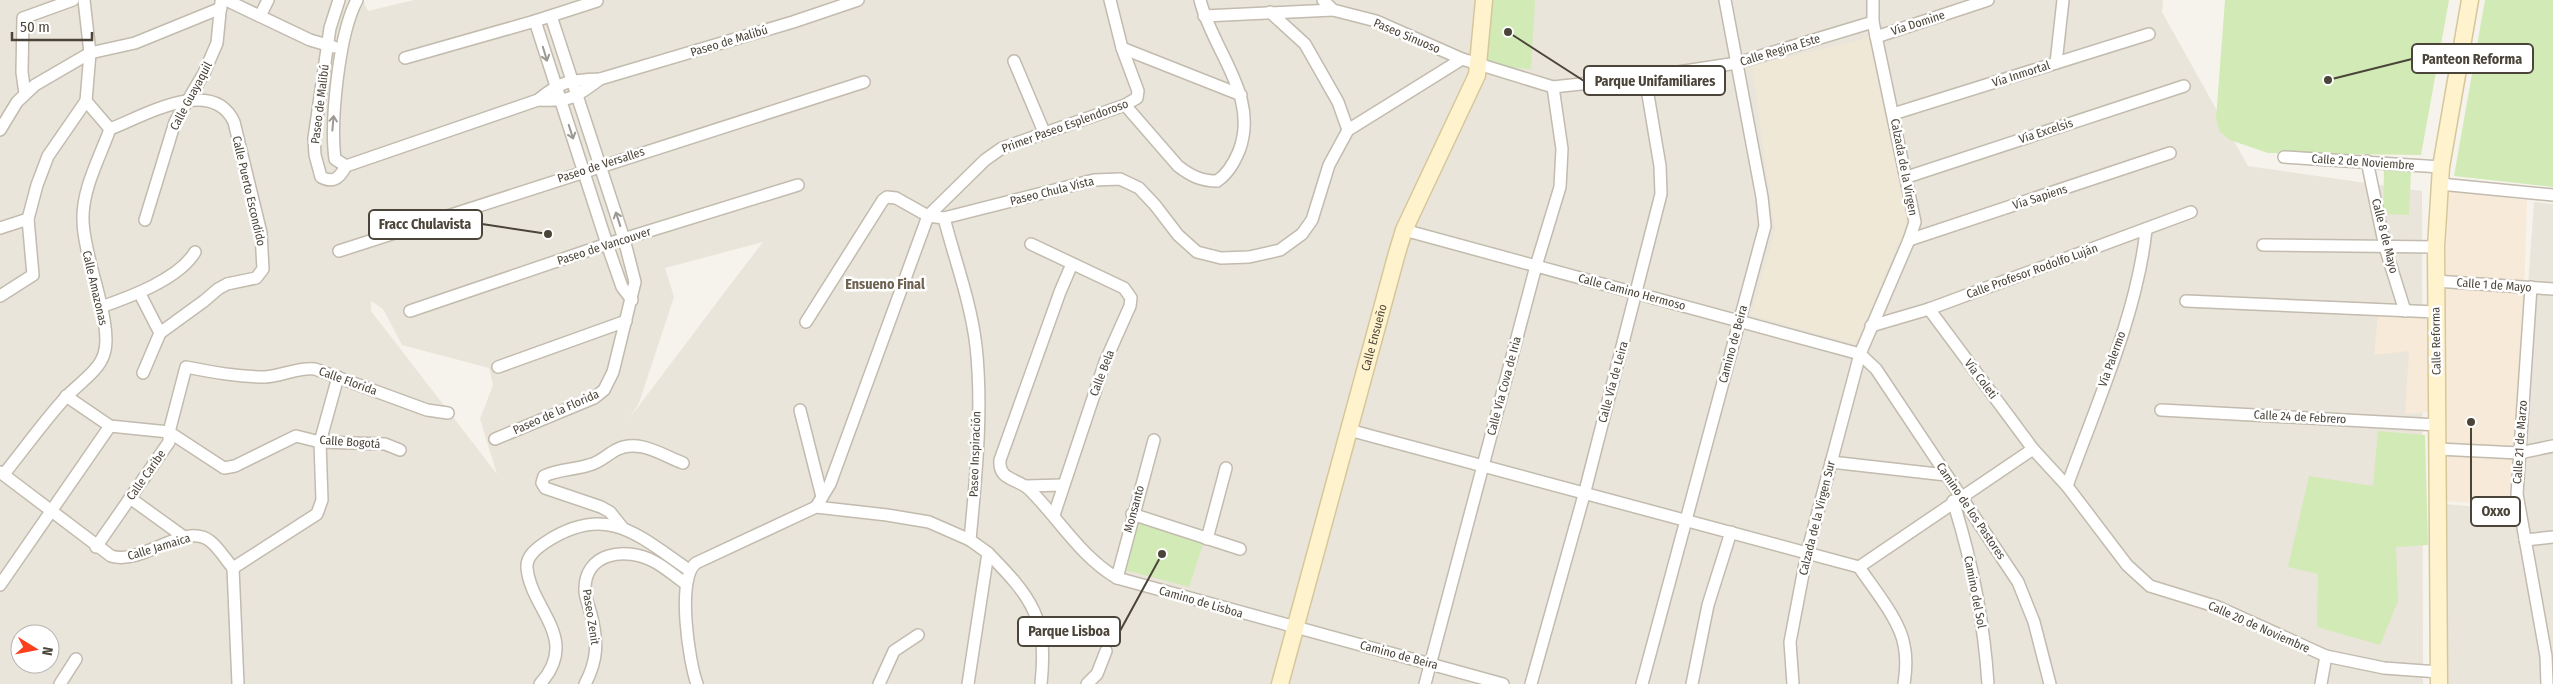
<svg xmlns="http://www.w3.org/2000/svg" width="2553" height="684" viewBox="0 0 2553 684" font-family="'Fira Sans Condensed',sans-serif">
	<style>
		.residential { fill: #eae5da; fill-rule: evenodd }
		.commercial { fill: #f7ead8 }
		.education { fill: #efe8d6 }
		.green { fill: #d2eab5 }
		.lines { fill: none; stroke-linecap: round; stroke-linejoin: round }
		.street-casing { stroke: #c2bbae; stroke-width: 14 }
		.secondary-casing { stroke: #d6c79b; stroke-width: 19 }
		.street { stroke: #fff; stroke-width: 11 }
		.secondary { stroke: #fff3cd; stroke-width: 16 }
		.oneway { stroke: #9c9892 }
		.labels { text-anchor: middle; stroke-width: 5; stroke-linejoin: round; paint-order: stroke }
		.street-label { font-size: 12px; fill: #4b4439; stroke: #fff }
		.neighbourhood-label { font-size: 14px; font-weight: bold; fill: #6e6250; stroke: #fff }
		.leader { fill: none; stroke: #4b4439; stroke-width: 2 }
		.callout-dot { fill: #4b4439; stroke: #fff; stroke-width: 2 }
		.callout { fill: #fff; stroke: #4b4439; stroke-width: 2 }
		.callout-label { font-size: 14px; text-anchor: middle; font-weight: bold; fill: #4b4439 }
	</style>
	<rect width="100%" height="100%" fill="#f6f3ec"/>
	<g class="residential">
		<path d="M0 0H363L368 11 414 0H2163L2162 12 2248 166 2422 191 2423 684H0ZM763 242 727 289 629 419 639 403 674 297 665 268ZM371 301 383 309 402 345 489 368 493 385 480 419 497 474 371 311ZM20 634H50V664H20Z"/>
		<path d="M2534 202 2553 204V684H2447L2445 504 2512 510Z"/>
	</g>
	<path class="commercial" d="M2448 191 2527 200 2524 295 2509 506 2445 501 2430 412 2405 414 2409 351 2374 355 2378 315 2444 311Z"/>
	<path class="education" d="M1869 38 1908 221 1856 344 1751 315 1775 231 1752 66Z"/>
	<g class="green">
		<path d="M1485 0H1535L1531 69 1480 65Z"/>
		<path d="M2225 0H2449L2421 155 2268 153 2230 140 2220 132 2216 119Z"/>
		<path d="M2485 0H2553V187L2454 176Z"/>
		<path d="M2384 170 2411 171 2409 215 2383 214Z"/>
		<path d="M2378 431 2425 435 2428 545 2396 547 2398 601 2380 645 2317 627 2318 574 2288 567 2309 476 2373 486Z"/>
		<path d="M1134 518 1205 538 1189 587 1121 569Z"/>
	</g>
	<g class="lines">
		<g class="street-casing">
			<g id="street">
				<path d="M84 0 90 53 86 101 110 129"/>
				<path d="M226 0 310 40 334 47"/>
				<path d="M339 0 330 28 314 138 315 155 321 177C334 184 340 177 346 166L538 100C561 81 570 80 600 79L793 22 858 0"/>
				<path d="M1323 0 1333 10 1376 21 1462 59 1553 87 1645 77 1737 63 1873 22"/>
				<path d="M1270 12 1305 44 1338 102 1348 130"/>
				<path d="M260 16 268 0"/>
				<path d="M1204 16 1333 10"/>
				<path d="M535 21 607 244 622 287 632 300"/>
				<path d="M1876 37 1988 0"/>
				<path d="M1122 48 1241 95"/>
				<path d="M405 58 535 21 597 1"/>
				<path d="M1014 61 1044 132"/>
				<path d="M2056 63 2063 0"/>
				<path d="M25 94 22 72 23 18 73 0"/>
				<path d="M538 100C569 102 575 98 600 79"/>
				<path d="M1125 105 1178 166C1191 176 1201 181 1217 181 1228 174 1234 163 1239 151 1260 96 1213 52 1200 0"/>
				<path d="M1893 114 2149 34"/>
				<path d="M110 129C144 116 212 75 234 122L261 233 263 269 256 278 227 284 218 289 204 301 160 333 143 373"/>
				<path d="M0 130 17 102 35 85 90 53 135 43 221 8"/>
				<path d="M2284 157 2441 167"/>
				<path d="M2367 161 2385 247 2405 311"/>
				<path d="M346 166 335 159C330 121 339 33 357 0"/>
				<path d="M1907 177 2184 86"/>
				<path d="M2440 184 2553 195"/>
				<path d="M944 218C955 260 971 303 976 346 983 410 976 476 970 540L988 553 968 684"/>
				<path d="M145 220 175 122 204 73 217 43 221 2"/>
				<path d="M0 228 28 219"/>
				<path d="M1404 230 1860 354 1876 369 2018 582 2034 622 2050 684"/>
				<path d="M1909 240 2170 153"/>
				<path d="M1031 244 1124 288 1131 298 1130 306 1105 362 1054 515"/>
				<path d="M2263 245 2436 247"/>
				<path d="M339 251 864 82"/>
				<path d="M1072 264 1060 292 1000 460C998 481 1018 478 1030 490 1059 519 1081 557 1117 578L1503 684"/>
				<path d="M2435 281 2553 289"/>
				<path d="M2531 287 2517 494 2546 656 2547 684"/>
				<path d="M140 294 160 333"/>
				<path d="M0 296 33 275 28 219 37 185 48 156 86 101"/>
				<path d="M2186 301 2436 312"/>
				<path d="M101 307C130 297 179 279 195 252"/>
				<path d="M1929 309 2033 449"/>
				<path d="M410 311 607 244 798 185"/>
				<path d="M806 322 883 200 887 197 896 198 928 216 944 218 1094 180 1120 179 1139 188 1155 205 1178 235 1197 252 1221 258 1249 257 1280 250 1302 234 1312 220 1329 165 1348 130 1462 59"/>
				<path d="M1871 326 1929 309 2191 212"/>
				<path d="M498 367 626 321"/>
				<path d="M66 396 110 426 169 432 224 468 235 466 296 436 320 442 385 444 400 450"/>
				<path d="M800 410 822 497"/>
				<path d="M2161 410 2438 425"/>
				<path d="M1349 430 1859 567 2033 449 2067 486 2127 565 2150 586 2218 607 2326 656 2384 668 2439 672"/>
				<path d="M495 439 594 398 604 390 613 372 635 282 624 239 551 16"/>
				<path d="M2438 449 2519 453 2553 446"/>
				<path d="M1831 462 1946 475"/>
				<path d="M0 472 111 556C143 566 184 521 210 541 219 548 226 560 233 568"/>
				<path d="M4 474C25 448 44 421 66 397 78 384 99 371 104 354 114 324 83 257 83 220 82 189 100 157 110 129"/>
				<path d="M1026 486 1063 485"/>
				<path d="M2067 486C2096 405 2137 315 2146 230"/>
				<path d="M130 498 184 537"/>
				<path d="M1953 501C1972 561 1984 622 1988 684"/>
				<path d="M816 507 830 484 928 216 985 160 1002 148 1125 105 1137 98 1138 91 1122 48 1110 0"/>
				<path d="M1132 514 1240 549"/>
				<path d="M622 527 610 512 601 507 545 488 542 483 544 476C559 469 574 470 589 465 599 463 608 454 616 450 638 438 662 455 683 463"/>
				<path d="M1207 539 1226 468"/>
				<path d="M2525 540 2553 537"/>
				<path d="M96 547 169 442V432L186 367C212 372 238 377 265 377 282 376 298 367 315 369L427 410 448 413"/>
				<path d="M988 553C1032 598 1048 618 1041 684"/>
				<path d="M1859 567C1873 588 1900 620 1904 645 1907 658 1906 671 1904 684"/>
				<path d="M233 568 317 514 322 500 320 442 338 377"/>
				<path d="M233 568 238 684"/>
				<path d="M1117 578 1154 440"/>
				<path d="M0 585 110 426"/>
				<path d="M60 684 76 659"/>
				<path d="M540 684C581 639 531 610 527 568 526 556 537 548 546 542 607 502 639 536 689 570"/>
				<path d="M585 684C598 660 598 641 591 614 589 607 586 599 585 592 583 552 626 546 655 562 666 568 676 577 686 584"/>
				<path d="M697 684C689 662 676 578 696 563L816 507 887 515 929 522 970 540"/>
				<path d="M879 684 894 651 918 635"/>
				<path d="M1087 684 1097 674 1106 651"/>
				<path d="M1425 684 1536 266 1560 187 1562 149 1553 87"/>
				<path d="M1531 684 1584 495 1661 194 1660 166 1645 77"/>
				<path d="M1642 684 1765 226 1762 197 1725 0"/>
				<path d="M1692 684 1708 605 1731 532"/>
				<path d="M1793 684 1790 642 1807 553 1860 354 1909 240 1915 222 1873 22V0"/>
				<path d="M2321 684 2326 656"/>
			</g>
		</g>
		<g class="secondary-casing">
			<g id="secondary">
				<path id="s1" d="M1280 684 1397 253 1404 230 1477 75 1484 0"/>
				<path d="M2439 684 2436 247 2441 167 2470 0"/>
			</g>
		</g>
		<use href="#street" class="street"/>
		<use href="#secondary" class="secondary"/>
	</g>
	<defs><path id="oneway-shaft" d="M-6 0H5M1.5-3L5.5 0L1.5 3" fill="none" stroke-width="1.6" stroke-linecap="round" stroke-linejoin="round" transform="scale(1.25)"/></defs>
	<g class="oneway">
		<use href="#oneway-shaft" transform="translate(545 54) rotate(73)"/>
		<use href="#oneway-shaft" transform="translate(333 123) rotate(-85)"/>
		<use href="#oneway-shaft" transform="translate(571 132) rotate(72)"/>
		<use href="#oneway-shaft" transform="translate(618 219) rotate(-108)"/>
	</g>
	<g class="labels">
		<g class="street-label">
			<text transform="translate(1918 23) rotate(-18)" y="4">Vía Domine</text>
			<text transform="translate(1407 36) rotate(23)" y="4">Paseo Sinuoso</text>
			<text transform="translate(729 41) rotate(-17)" y="4">Paseo de Malibú</text>
			<text transform="translate(1780 50) rotate(-17)" y="4">Calle Regina Este</text>
			<text transform="translate(2021 74) rotate(-18)" y="4">Vía Inmortal</text>
			<text transform="translate(191 96) rotate(-62)" y="4">Calle Guayaquil</text>
			<text transform="translate(320 104) rotate(-83)" y="4">Paseo de Malibú</text>
			<text transform="translate(1065 126) rotate(-20)" y="4">Primer Paseo Esplendoroso</text>
			<text transform="translate(2046 131) rotate(-18)" y="4">Vía Excelsis</text>
			<text transform="translate(2363 162) rotate(4)" y="4">Calle 2 de Noviembre</text>
			<text transform="translate(601 165) rotate(-18)" y="4">Paseo de Versalles</text>
			<text transform="translate(1904 167) rotate(79)" y="4">Calzada de la Virgen</text>
			<text transform="translate(249 191) rotate(77)" y="4">Calle Puerto Escondido</text>
			<text transform="translate(1052 191) rotate(-14)" y="4">Paseo Chula Vista</text>
			<text transform="translate(2040 197) rotate(-18)" y="4">Vía Sapiens</text>
			<text transform="translate(2385 236) rotate(76)" y="4">Calle 8 de Mayo</text>
			<text transform="translate(604 246) rotate(-18)" y="4">Paseo de Vancouver</text>
			<text transform="translate(2032 271) rotate(-20)" y="4">Calle Profesor Rodolfo Luján</text>
			<text transform="translate(2494 285) rotate(4)" y="4">Calle 1 de Mayo</text>
			<text transform="translate(95 288) rotate(77)" y="4">Calle Amazonas</text>
			<text transform="translate(1632 292) rotate(15)" y="4">Calle Camino Hermoso</text>
			<text dy="4" stroke="none"><textPath href="#s1" startOffset="359">Calle Ensueño</textPath></text>
			<text transform="translate(2436 341) rotate(-91)" y="4">Calle Reforma</text>
			<text transform="translate(1733 344) rotate(-75)" y="4">Camino de Beira</text>
			<text transform="translate(2112 359) rotate(-70)" y="4">Vía Palermo</text>
			<text transform="translate(1102 373) rotate(-69)" y="4">Calle Bela</text>
			<text transform="translate(1981 379) rotate(53)" y="4">Vía Coleti</text>
			<text transform="translate(348 381) rotate(20)" y="4">Calle Florida</text>
			<text transform="translate(1613 382) rotate(-75)" y="4">Calle Vía de Leira</text>
			<text transform="translate(1504 386) rotate(-75)" y="4">Calle Vía Cova de Iria</text>
			<text transform="translate(556 412) rotate(-24)" y="4">Paseo de la Florida</text>
			<text transform="translate(2300 417) rotate(3)" y="4">Calle 24 de Febrero</text>
			<text transform="translate(350 442) rotate(4)" y="4">Calle Bogotá</text>
			<text transform="translate(2520 442) rotate(-86)" y="4">Calle 21 de Marzo</text>
			<text transform="translate(975 454) rotate(-88)" y="4">Paseo Inspiración</text>
			<text transform="translate(146 475) rotate(-55)" y="4">Calle Caribe</text>
			<text transform="translate(1134 509) rotate(-75)" y="4">Monsanto</text>
			<text transform="translate(1971 511) rotate(56)" y="4">Camino de los Pastores</text>
			<text transform="translate(1817 518) rotate(-76)" y="4">Calzada de la Virgen Sur</text>
			<text transform="translate(159 547) rotate(-17)" y="4">Calle Jamaica</text>
			<text transform="translate(1975 592) rotate(79)" y="4">Camino del Sol</text>
			<text transform="translate(1201 602) rotate(16)" y="4">Camino de Lisboa</text>
			<text transform="translate(591 617) rotate(81)" y="4">Paseo Zenit</text>
			<text transform="translate(2259 627) rotate(24)" y="4">Calle 20 de Noviembre</text>
			<text transform="translate(1399 655) rotate(15)" y="4">Camino de Beira</text>
		</g>
		<g class="neighbourhood-label">
			<text x="885" y="289">Ensueno Final</text>
		</g>
	</g>
	<path class="leader" d="M2328 80L2412 59M1508 32L1584 81M548 234L482 224M2471 422L2471 511M1162 554L1120 631"/>
	<g class="callout-dot">
		<circle cx="2328" cy="80" r="5"/>
		<circle cx="1508" cy="32" r="5"/>
		<circle cx="548" cy="234" r="5"/>
		<circle cx="2471" cy="422" r="5"/>
		<circle cx="1162" cy="554" r="5"/>
	</g>
	<g class="callout">
		<rect x="2412" y="44" width="121" height="29" rx="5"/>
		<rect x="1584" y="66" width="141" height="29" rx="5"/>
		<rect x="369" y="210" width="113" height="29" rx="5"/>
		<rect x="2471" y="497" width="49" height="29" rx="5"/>
		<rect x="1018" y="617" width="102" height="29" rx="5"/>
	</g>
	<g class="callout-label">
		<text x="2472" y="64">Panteon Reforma</text>
		<text x="1655" y="86">Parque Unifamiliares</text>
		<text x="425" y="229">Fracc Chulavista</text>
		<text x="2496" y="516">Oxxo</text>
		<text x="1069" y="636">Parque Lisboa</text>
	</g>
	<g transform="translate(35 649) rotate(100)"><circle r="24" fill="#ffffff" stroke="#b7b4b0"/>
	<path d="M0-4L9 19L0 12L-9 19Z" fill="#fc3f1d"/>
	<text y="-8" font-size="14" font-weight="bold" text-anchor="middle" fill="#4b4439">N</text>
	</g>
	<path d="M12 32v8h80v-8" fill="none" stroke="#4b4439" stroke-width="2.5"/>
	<text x="20" y="32" font-size="15" fill="#4b4439" stroke="#ffffff" stroke-width="4" paint-order="stroke">50 m</text>
</svg>
